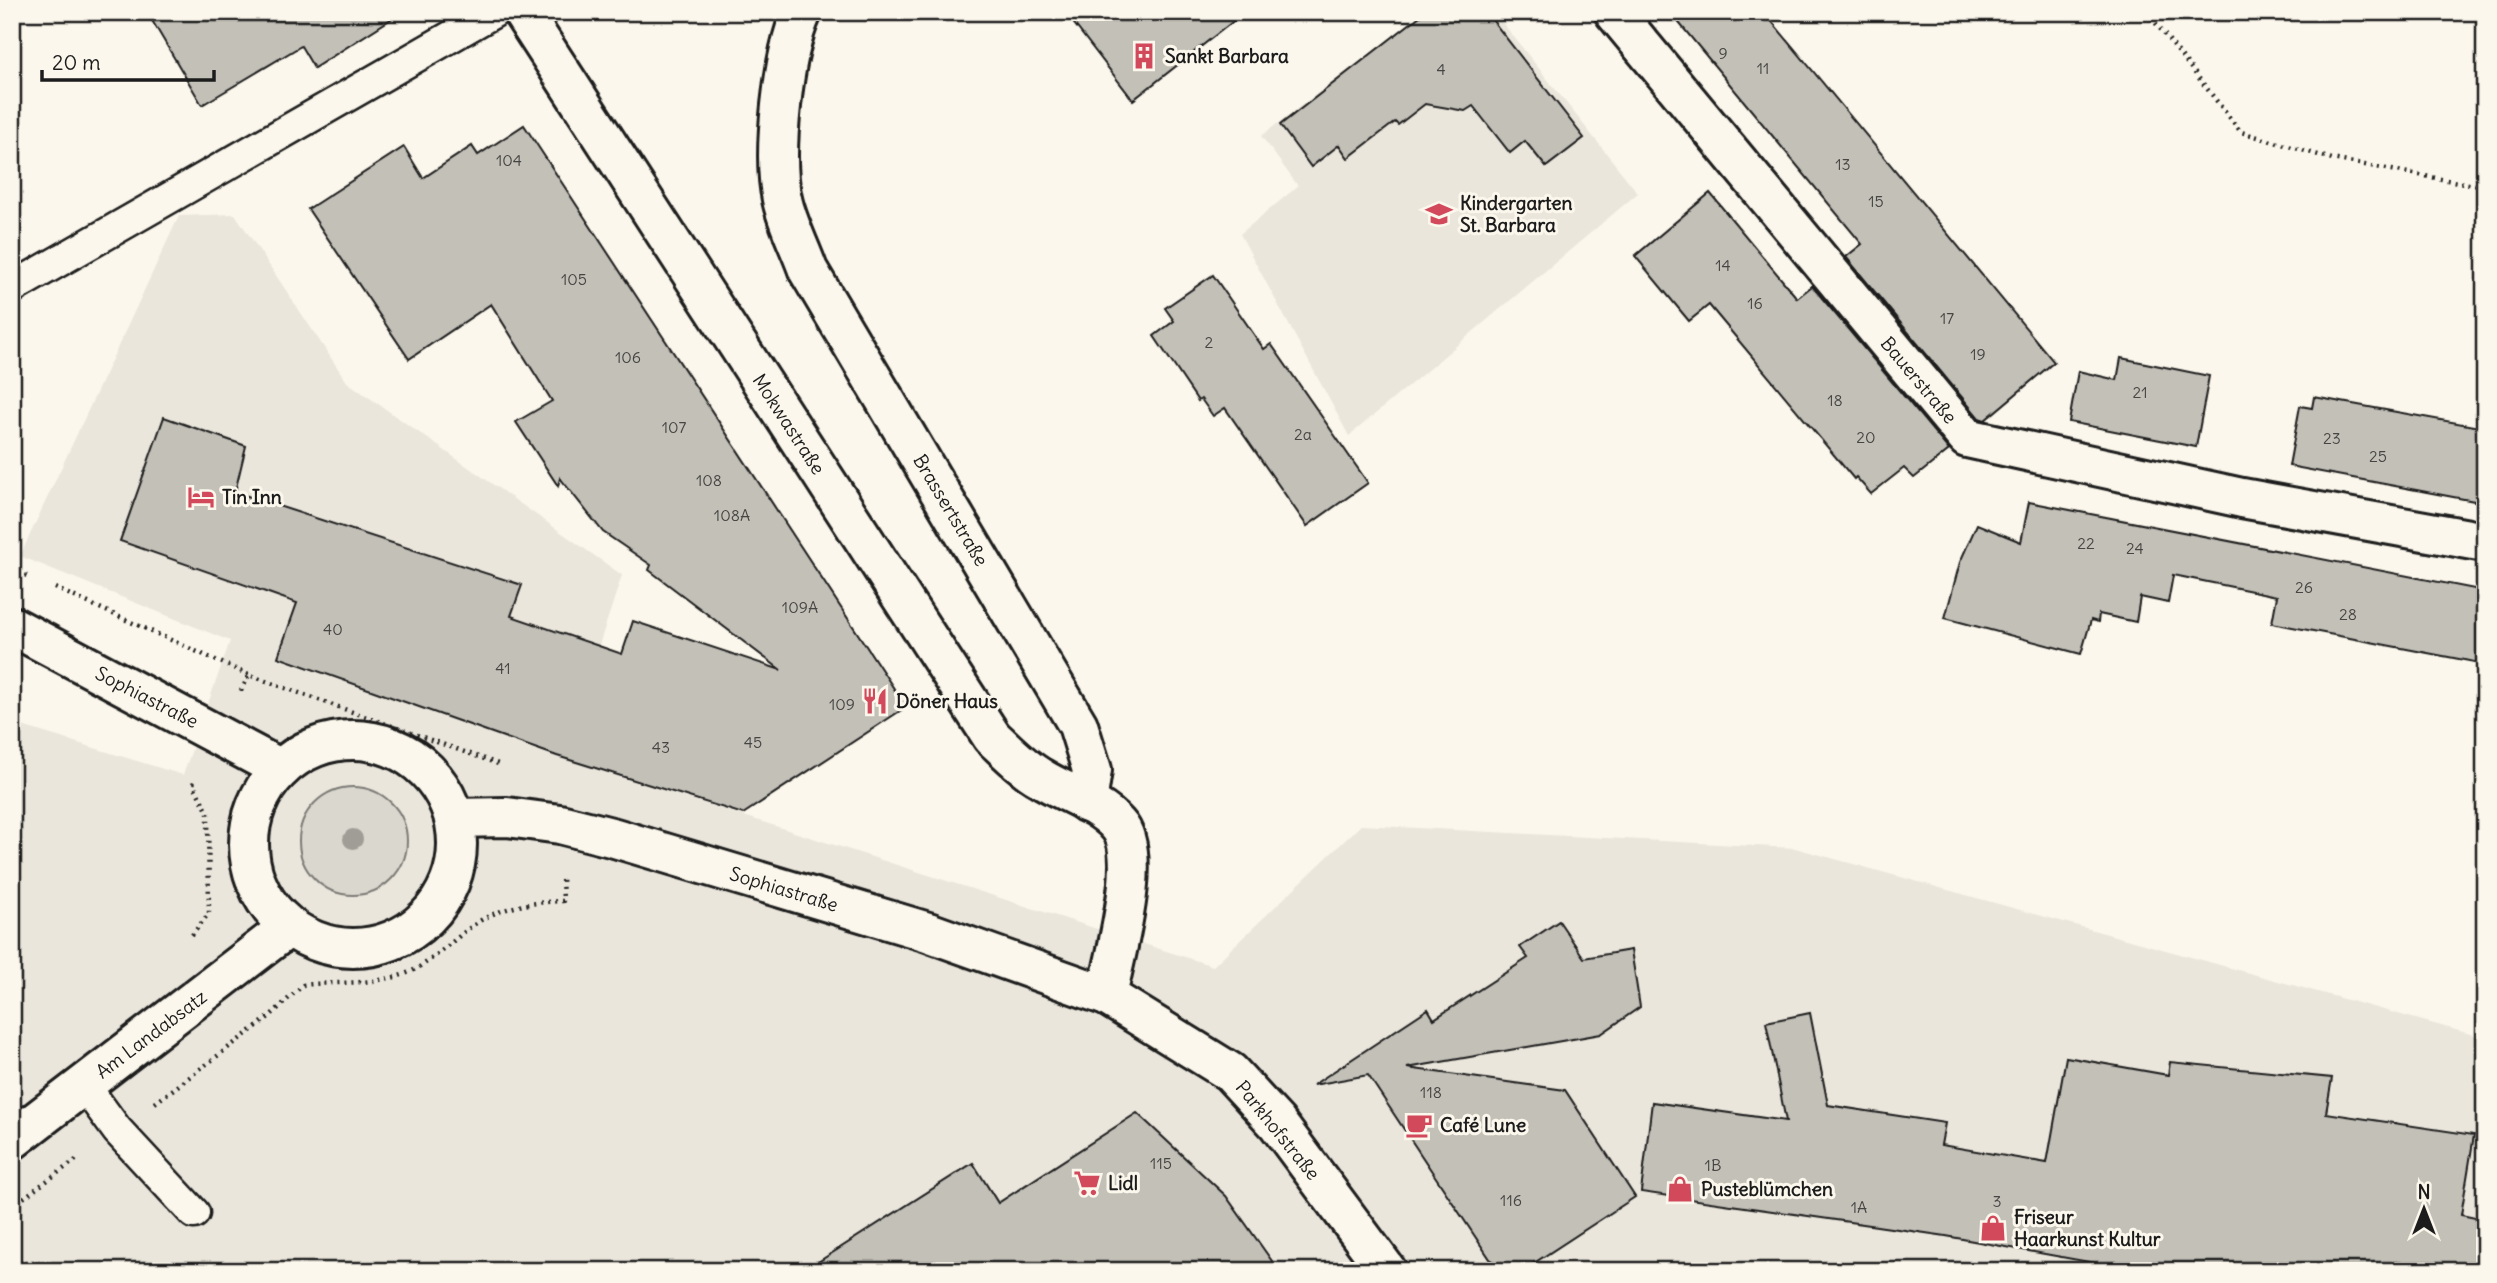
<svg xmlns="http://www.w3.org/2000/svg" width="2497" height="1283" viewBox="0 0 2497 1283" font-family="Delius,sans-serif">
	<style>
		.built { fill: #eae6dc }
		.green { fill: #dad7ce; stroke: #7b7a75; stroke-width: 2 }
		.building { fill: #c3c0b8; stroke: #1c1c1c; stroke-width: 2 }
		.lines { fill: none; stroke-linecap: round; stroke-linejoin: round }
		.service-casing { stroke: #1c1c1c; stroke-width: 35 }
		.minor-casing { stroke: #1c1c1c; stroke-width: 44 }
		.tertiary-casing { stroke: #1c1c1c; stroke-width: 44 }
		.path { stroke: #1c1c1c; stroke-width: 4.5; stroke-dasharray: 2 5; stroke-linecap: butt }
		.service { stroke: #fbf7ec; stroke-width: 30 }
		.minor { stroke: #fbf7ec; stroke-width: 38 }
		.tertiary { stroke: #fbf7ec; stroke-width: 38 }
		.tree { fill: #a09d97 }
		.labels { text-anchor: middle; stroke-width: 6; stroke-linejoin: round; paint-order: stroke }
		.number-label { font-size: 16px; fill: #464543 }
		.poi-label { font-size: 19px; font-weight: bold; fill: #1c1c1c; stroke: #fbf7ec; text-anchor: start }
		.street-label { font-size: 19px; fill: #1c1c1c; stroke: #fbf7ec }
	</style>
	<rect width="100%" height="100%" fill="#fbf7ec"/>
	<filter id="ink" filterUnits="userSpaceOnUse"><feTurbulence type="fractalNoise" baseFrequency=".0143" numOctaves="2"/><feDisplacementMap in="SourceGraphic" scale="14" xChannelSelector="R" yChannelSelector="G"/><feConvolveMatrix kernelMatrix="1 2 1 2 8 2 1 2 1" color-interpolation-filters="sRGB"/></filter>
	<g filter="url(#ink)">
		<g class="built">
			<path d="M1425 12H1494L1638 193 1349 436 1240 234 1298 186 1261 136Z"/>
			<path d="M235 214 347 382 622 575 562 758 1213 966 1361 825 1795 848 2485 1038V1271H12V723L183 775 230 641 20 556 179 216Z"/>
		</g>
		<circle class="green" cx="353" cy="841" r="54"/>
		<g class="building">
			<path d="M147 12H402L314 68 301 46 202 105Z"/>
			<path d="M1065 12H1245L1133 100Z"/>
			<path d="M1425 12H1486L1584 138 1546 167 1525 141 1510 153 1473 106 1465 111 1425 104 1398 125 1395 122 1348 158 1339 145 1311 167 1280 125Z"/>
			<path d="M1670 12H1764L2054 362 1985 420 1979 418 1846 257 1862 244Z"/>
			<path d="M524 125 906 707 743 814 557 756 278 657 297 603 120 541 164 417 246 446 235 492 522 585 511 616 622 654 633 621 781 670 649 570 651 565 603 532 560 478 558 486 516 422 552 401 491 304 409 359 308 209 404 147 423 178 472 146 478 155Z"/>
			<path d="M1710 193 1797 298 1812 286 1949 450 1914 478 1904 468 1871 494 1856 477 1854 479 1709 305 1689 321 1635 256Z"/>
			<path d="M1213 275 1264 349 1271 344 1368 483 1307 526 1225 408 1213 416 1201 399 1198 401 1154 336 1174 321 1165 308Z"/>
			<path d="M2121 358 2209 376 2196 447 2069 422 2078 371 2117 380Z"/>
			<path d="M2314 397 2485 428V503L2289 466 2300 406 2312 408Z"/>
			<path d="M2029 502 2485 591V664L2272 623 2277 596 2173 575 2168 603 2140 597 2136 622 2099 614 2098 622 2091 620 2081 654 1945 618 1960 562 1977 524 2021 542Z"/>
			<path d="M1559 921 1584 958 1631 950 1640 1007 1601 1034 1407 1068 1565 1090 1635 1197 1531 1265 1507 1270 1490 1259 1368 1075 1313 1085 1428 1009 1434 1019 1528 958 1520 947Z"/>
			<path d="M1810 1013 1828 1105 1945 1123 1941 1145 2047 1163 2066 1057 2168 1075 2170 1062 2332 1078 2326 1113 2474 1135 2461 1215 2485 1220V1271H2139L1946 1236 1641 1192 1652 1102 1786 1121 1766 1022Z"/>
			<path d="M1137 1113 1226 1196 1279 1271H804L973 1163 998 1203Z"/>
		</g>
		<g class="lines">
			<g class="service-casing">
				<g id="service">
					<path d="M12 288 494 12"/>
					<path d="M84 1085 117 1130 194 1213"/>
				</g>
			</g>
			<g class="minor-casing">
				<g id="minor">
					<path d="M522 12 992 737C1007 751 1023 768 1041 778 1065 793 1099 803 1118 825 1145 854 1114 958 1107 996"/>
					<path d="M802 12C783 53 772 155 782 199 787 223 800 247 808 270L1078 725 1092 770 1087 803"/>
					<path d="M1614 12 1967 438 2242 498 2485 542"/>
					<path d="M12 1140 289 927"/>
				</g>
			</g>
			<g class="tertiary-casing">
				<g id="tertiary">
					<path d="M12 626 281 769"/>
					<circle cx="353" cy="844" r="104"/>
					<path d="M454 818 507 817 560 824 615 838 928 932 1107 996 1230 1072 1277 1123 1387 1271"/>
				</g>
			</g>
			<g class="path">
				<path d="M2147 12 2241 132 2332 159 2485 187"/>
				<path d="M12 570 27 576"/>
				<path d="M55 588 249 675"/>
				<path d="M241 691 249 675 501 765"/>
				<path d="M192 935 209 913 208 812 193 784 195 779"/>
				<path d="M155 1103 269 1017 303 985C338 981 376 986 410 972 438 959 464 927 489 916 512 905 538 902 563 901L562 876"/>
				<path d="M12 1206 80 1157"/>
			</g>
			<use href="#service" class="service"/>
			<use href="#minor" class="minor"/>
			<use href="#tertiary" class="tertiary"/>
		</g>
		<circle class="tree" cx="353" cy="839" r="10"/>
	</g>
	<defs>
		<g id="building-bare" transform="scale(2.1)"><path d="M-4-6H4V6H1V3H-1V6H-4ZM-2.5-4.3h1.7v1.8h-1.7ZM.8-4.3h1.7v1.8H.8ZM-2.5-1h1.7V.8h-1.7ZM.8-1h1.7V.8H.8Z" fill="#d1495b" stroke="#fbf7ec" stroke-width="2.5" paint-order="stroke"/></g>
		<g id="school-bare" transform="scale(2.1)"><path d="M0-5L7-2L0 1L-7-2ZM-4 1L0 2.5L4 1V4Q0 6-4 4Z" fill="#d1495b" stroke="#fbf7ec" stroke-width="2.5" paint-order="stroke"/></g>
		<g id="hotel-bare" transform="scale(2.1)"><path d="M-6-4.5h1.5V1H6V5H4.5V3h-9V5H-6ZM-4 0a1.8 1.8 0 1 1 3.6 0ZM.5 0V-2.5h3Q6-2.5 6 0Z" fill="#d1495b" stroke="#fbf7ec" stroke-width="2.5" paint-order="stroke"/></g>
		<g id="restaurant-bare" transform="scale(2.1)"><path d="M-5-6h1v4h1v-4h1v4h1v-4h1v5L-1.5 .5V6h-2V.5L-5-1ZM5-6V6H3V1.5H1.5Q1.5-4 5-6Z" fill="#d1495b" stroke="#fbf7ec" stroke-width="2.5" paint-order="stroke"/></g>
		<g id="cafe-bare" transform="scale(2.1)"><path d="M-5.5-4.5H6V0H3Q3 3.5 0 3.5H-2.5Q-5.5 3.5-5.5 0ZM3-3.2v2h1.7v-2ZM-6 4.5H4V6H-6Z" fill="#d1495b" stroke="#fbf7ec" stroke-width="2.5" paint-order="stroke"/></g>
		<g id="supermarket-bare" transform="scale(2.1)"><path d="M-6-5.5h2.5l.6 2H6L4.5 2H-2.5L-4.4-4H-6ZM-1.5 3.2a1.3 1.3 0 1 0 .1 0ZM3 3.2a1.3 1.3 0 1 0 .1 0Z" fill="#d1495b" stroke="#fbf7ec" stroke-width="2.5" paint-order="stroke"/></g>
		<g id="shop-bare" transform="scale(2.1)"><path d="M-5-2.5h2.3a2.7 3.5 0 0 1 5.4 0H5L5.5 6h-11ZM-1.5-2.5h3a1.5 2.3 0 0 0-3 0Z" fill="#d1495b" stroke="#fbf7ec" stroke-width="2.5" paint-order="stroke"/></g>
	</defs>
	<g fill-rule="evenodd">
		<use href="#building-bare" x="1144" y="56"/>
		<use href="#school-bare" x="1439" y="214"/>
		<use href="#hotel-bare" x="201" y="497"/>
		<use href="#restaurant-bare" x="875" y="701"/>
		<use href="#cafe-bare" x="1419" y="1125"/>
		<use href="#supermarket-bare" x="1087" y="1183"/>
		<use href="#shop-bare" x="1680" y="1189"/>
		<use href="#shop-bare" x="1993" y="1228"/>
	</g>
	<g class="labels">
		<g class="number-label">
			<text x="1723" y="59">9</text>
			<text x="1763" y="74">11</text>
			<text x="1441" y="75">4</text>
			<text x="509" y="166">104</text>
			<text x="1843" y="170">13</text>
			<text x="1876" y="207">15</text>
			<text x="1723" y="271">14</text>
			<text x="574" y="285">105</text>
			<text x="1755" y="309">16</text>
			<text x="1947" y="324">17</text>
			<text x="1209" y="348">2</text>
			<text x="1978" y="360">19</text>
			<text x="628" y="363">106</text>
			<text x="2140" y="398">21</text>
			<text x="1835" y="406">18</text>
			<text x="674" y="433">107</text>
			<text x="1303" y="440">2a</text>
			<text x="1866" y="443">20</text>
			<text x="2332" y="444">23</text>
			<text x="2378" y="462">25</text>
			<text x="709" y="486">108</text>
			<text x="732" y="521">108A</text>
			<text x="2086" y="549">22</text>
			<text x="2135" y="554">24</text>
			<text x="2304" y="593">26</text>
			<text x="800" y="613">109A</text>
			<text x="2348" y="620">28</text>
			<text x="333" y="635">40</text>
			<text x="503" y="674">41</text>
			<text x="842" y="710">109</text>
			<text x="753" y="748">45</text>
			<text x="661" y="753">43</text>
			<text x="1431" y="1098">118</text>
			<text x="1161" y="1169">115</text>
			<text x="1713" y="1171">1B</text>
			<text x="1511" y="1206">116</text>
			<text x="1997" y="1207">3</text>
			<text x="1859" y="1213">1A</text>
		</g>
		<g class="poi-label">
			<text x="1165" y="63">Sankt Barbara</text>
			<text x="1460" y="210">Kindergarten<tspan x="1460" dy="22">St. Barbara</tspan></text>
			<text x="222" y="504">Tin Inn</text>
			<text x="896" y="708">Döner Haus</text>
			<text x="1440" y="1132">Café Lune</text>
			<text x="1108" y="1190">Lidl</text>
			<text x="1701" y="1196">Pusteblümchen</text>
			<text x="2014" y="1224">Friseur<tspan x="2014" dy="22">Haarkunst Kultur</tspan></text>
		</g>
		<g class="street-label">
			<text transform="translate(1919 380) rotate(50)" y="7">Bauerstraße</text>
			<text transform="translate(789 424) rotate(57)" y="7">Mokwastraße</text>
			<text transform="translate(951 510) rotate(59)" y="7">Brassertstraße</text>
			<text transform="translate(147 697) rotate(27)" y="7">Sophiastraße</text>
			<text transform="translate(784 889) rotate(17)" y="7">Sophiastraße</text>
			<text transform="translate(151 1034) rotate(-37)" y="7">Am Landabsatz</text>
			<text transform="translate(1278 1130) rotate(51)" y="7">Parkhofstraße</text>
		</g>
	</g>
	<rect width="2497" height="1283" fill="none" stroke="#fbf7ec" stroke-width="42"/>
	<rect x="21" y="21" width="2455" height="1241" fill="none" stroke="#1c1c1c" stroke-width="2.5" filter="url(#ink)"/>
	<g transform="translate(2424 1209)" stroke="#fbf7ec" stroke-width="5" paint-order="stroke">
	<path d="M0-5L12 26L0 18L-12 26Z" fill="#1c1c1c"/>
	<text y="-10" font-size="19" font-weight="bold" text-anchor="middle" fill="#1c1c1c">N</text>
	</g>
	<path d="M42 70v10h172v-10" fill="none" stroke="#1c1c1c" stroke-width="3.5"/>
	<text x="52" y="70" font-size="21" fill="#1c1c1c" stroke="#fbf7ec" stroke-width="5" paint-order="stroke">20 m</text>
</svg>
